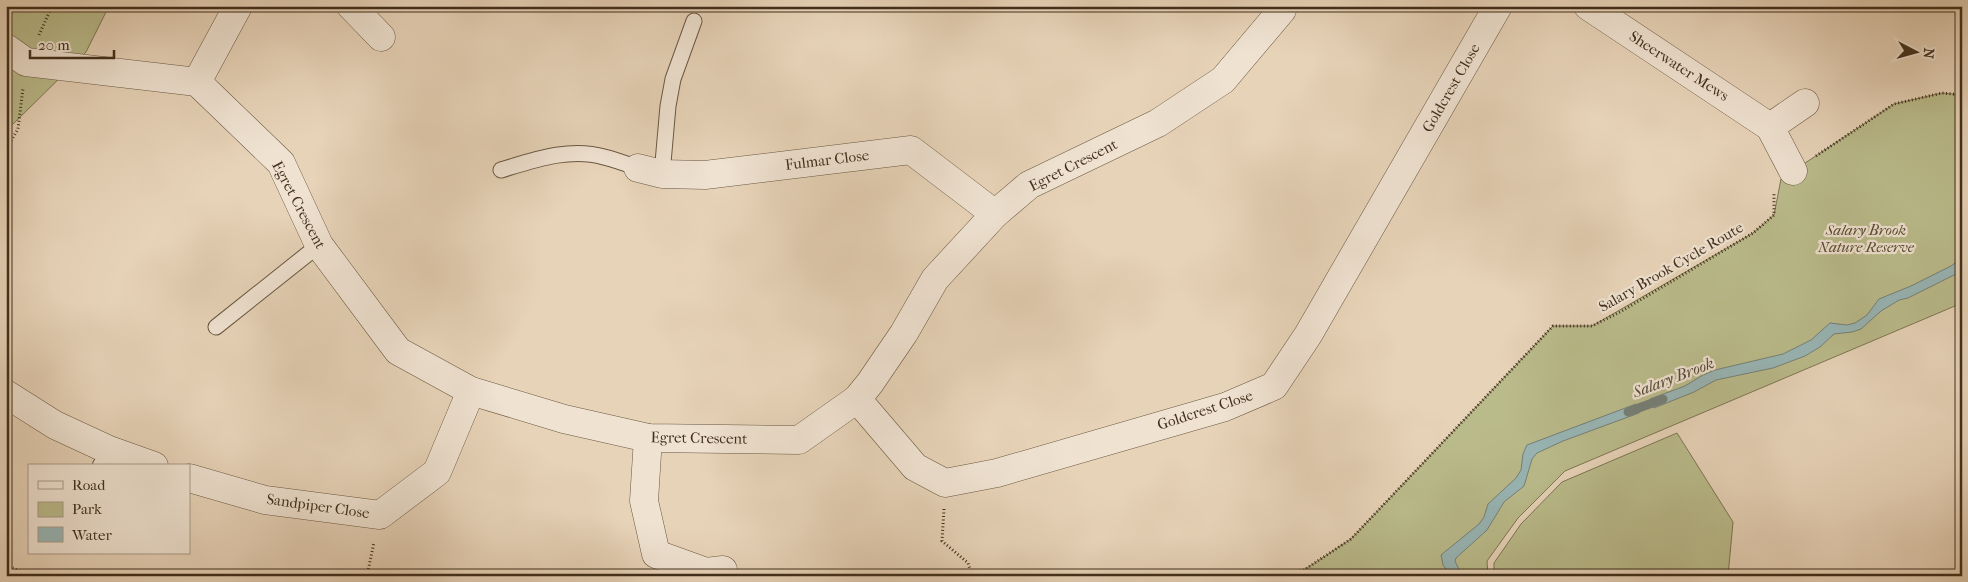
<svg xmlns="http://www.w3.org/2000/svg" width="1968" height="582" viewBox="0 0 1968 582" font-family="'IM FELL French Canon',serif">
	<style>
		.green { fill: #babb8b; stroke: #7d7553 }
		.water { fill: #98b6b6; stroke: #758078 }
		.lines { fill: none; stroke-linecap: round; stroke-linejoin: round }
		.stream { stroke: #758078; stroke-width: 9 }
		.service-casing { stroke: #6a5842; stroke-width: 17 }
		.minor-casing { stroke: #6a5842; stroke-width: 29 }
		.path { stroke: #402f1b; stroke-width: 3; stroke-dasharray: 1 2.5; stroke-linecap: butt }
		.service { stroke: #efe2d1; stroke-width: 15 }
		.minor { stroke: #efe2d1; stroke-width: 28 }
		.labels { text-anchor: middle; stroke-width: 4.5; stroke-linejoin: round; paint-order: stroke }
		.street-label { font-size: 15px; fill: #402f1b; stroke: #efe2d1 }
		.park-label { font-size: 15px; font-style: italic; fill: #584b31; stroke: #efe2d1 }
		.water-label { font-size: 16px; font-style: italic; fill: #524a3a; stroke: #efe2d1 }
	</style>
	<rect width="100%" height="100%" fill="#e7d3b8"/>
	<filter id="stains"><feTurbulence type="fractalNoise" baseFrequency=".004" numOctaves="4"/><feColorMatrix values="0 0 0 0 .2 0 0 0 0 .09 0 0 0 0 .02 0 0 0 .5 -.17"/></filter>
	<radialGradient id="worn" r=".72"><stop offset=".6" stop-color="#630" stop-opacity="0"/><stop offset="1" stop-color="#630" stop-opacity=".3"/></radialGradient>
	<g class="green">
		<path d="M6 6H109L86 52 6 131Z"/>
		<path d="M1942 93 1962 95V303L1565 471 1518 518 1487 561 1488 576H1283L1304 570 1351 539 1553 326H1592L1753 233 1774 215 1781 179 1894 104Z"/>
		<path d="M1677 433 1733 522 1728 576H1494V563L1521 524 1562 482Z"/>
	</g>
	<g class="water">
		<path d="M1962 258V271L1908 298 1899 300 1881 311 1861 329 1852 332 1834 334 1820 347 1805 356 1773 368 1716 380 1694 392 1654 408 1650 399 1685 386 1703 375 1715 370 1783 354 1811 340 1830 323 1847 325 1855 323 1867 315 1879 299 1911 286 1951 266Z"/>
		<path d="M1636 404 1639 413 1563 441 1537 453 1532 459 1524 486 1504 502 1487 530 1456 558 1455 561 1462 576H1451L1443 565 1441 555 1479 524 1484 517 1488 504 1516 478 1521 470 1523 454 1527 445Z"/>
	</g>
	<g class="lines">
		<path class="stream" d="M1628 412 1663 399"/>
		<g class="service-casing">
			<g id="service">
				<path d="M501 170C534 160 570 147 604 157 616 160 627 164 638 168"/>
				<path d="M662 174 668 106 673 79 694 21"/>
				<path d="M216 327 319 245"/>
				<path d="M100 466 109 450"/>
			</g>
		</g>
		<g class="minor-casing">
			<g id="minor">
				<path d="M351 6 381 37"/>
				<path d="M1588 6 1770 127"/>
				<path d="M6 48 26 62 197 82 281 163 319 245 398 351 471 391 564 419 648 438 799 440 857 399 870 383 904 333 935 279 995 214 1029 185 1158 123 1223 80 1282 10 1283 6"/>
				<path d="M197 82 238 6"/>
				<path d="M638 168 662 174 705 175 911 150 995 214"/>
				<path d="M1793 171 1770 127 1805 103"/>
				<path d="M6 394 55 425 109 450 154 466"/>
				<path d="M857 399 915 467 945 483 997 473 1225 407 1274 386 1308 335 1498 6"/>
				<path d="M648 438 644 501 656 554 706 572 723 570"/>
				<path d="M189 478 265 500 380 515 437 472 471 391"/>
			</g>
		</g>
		<g class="path">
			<path d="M39 35 52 6"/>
			<path d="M6 150 18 129 23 88"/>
			<path d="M1816 156 1894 104 1942 93 1962 95"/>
			<path d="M944 509 942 541 968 563 972 576"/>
			<path d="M6 565 30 576"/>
			<path d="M367 576 374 542"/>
			<path d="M1283 576 1304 570 1351 539 1553 326H1592L1620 312 1753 233 1774 215V193"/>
		</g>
		<use href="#service" class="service"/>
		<use href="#minor" class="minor"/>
	</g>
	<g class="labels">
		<g class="street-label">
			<text transform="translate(1679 66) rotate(33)" y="5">Sheerwater Mews</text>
			<text transform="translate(1451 88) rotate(-60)" y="5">Goldcrest Close</text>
			<text transform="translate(827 160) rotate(-7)" y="5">Fulmar Close</text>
			<text transform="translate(1073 165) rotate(-27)" y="5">Egret Crescent</text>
			<text transform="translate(299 205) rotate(62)" y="5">Egret Crescent</text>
			<text transform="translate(1671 267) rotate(-30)" y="5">Salary Brook Cycle Route</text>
			<text transform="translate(1205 410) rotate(-18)" y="5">Goldcrest Close</text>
			<text transform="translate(699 438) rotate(1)" y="5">Egret Crescent</text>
			<text transform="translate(318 506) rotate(8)" y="5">Sandpiper Close</text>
		</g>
		<g class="park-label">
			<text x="1866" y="235">Salary Brook<tspan x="1866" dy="17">Nature Reserve</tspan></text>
		</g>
		<g class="water-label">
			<text transform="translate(1673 377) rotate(-21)" y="6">Salary Brook</text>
		</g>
	</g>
	<rect width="1968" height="582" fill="none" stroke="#e7d3b8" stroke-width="25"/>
	<rect x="8" y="8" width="1953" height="567" fill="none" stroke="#402f1b" stroke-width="2.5"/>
	<rect x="12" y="12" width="1943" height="557" fill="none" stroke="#402f1b"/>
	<rect x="28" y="464" width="162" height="90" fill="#efe2d1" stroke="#a99a88"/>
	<rect x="38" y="481" width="25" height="8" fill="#efe2d1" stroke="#a99a88"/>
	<text x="72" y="490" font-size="15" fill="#402f1b">Road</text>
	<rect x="38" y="502" width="25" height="15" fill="#babb8b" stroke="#a99a88"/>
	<text x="72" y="514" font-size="15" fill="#402f1b">Park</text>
	<rect x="38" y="527" width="25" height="15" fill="#98b6b6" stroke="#a99a88"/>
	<text x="72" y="540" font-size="15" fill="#402f1b">Water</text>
	<g transform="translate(1916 52) rotate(96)" stroke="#efe2d1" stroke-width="4" paint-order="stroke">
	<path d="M0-4L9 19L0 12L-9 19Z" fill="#402f1b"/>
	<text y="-8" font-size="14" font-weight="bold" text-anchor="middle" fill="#402f1b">N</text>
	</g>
	<path d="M30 50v8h84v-8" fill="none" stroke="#402f1b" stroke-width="2.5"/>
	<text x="38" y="50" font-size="15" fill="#402f1b" stroke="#efe2d1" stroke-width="4" paint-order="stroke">20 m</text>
	<rect width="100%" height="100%" filter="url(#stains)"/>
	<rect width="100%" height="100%" fill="url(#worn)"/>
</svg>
